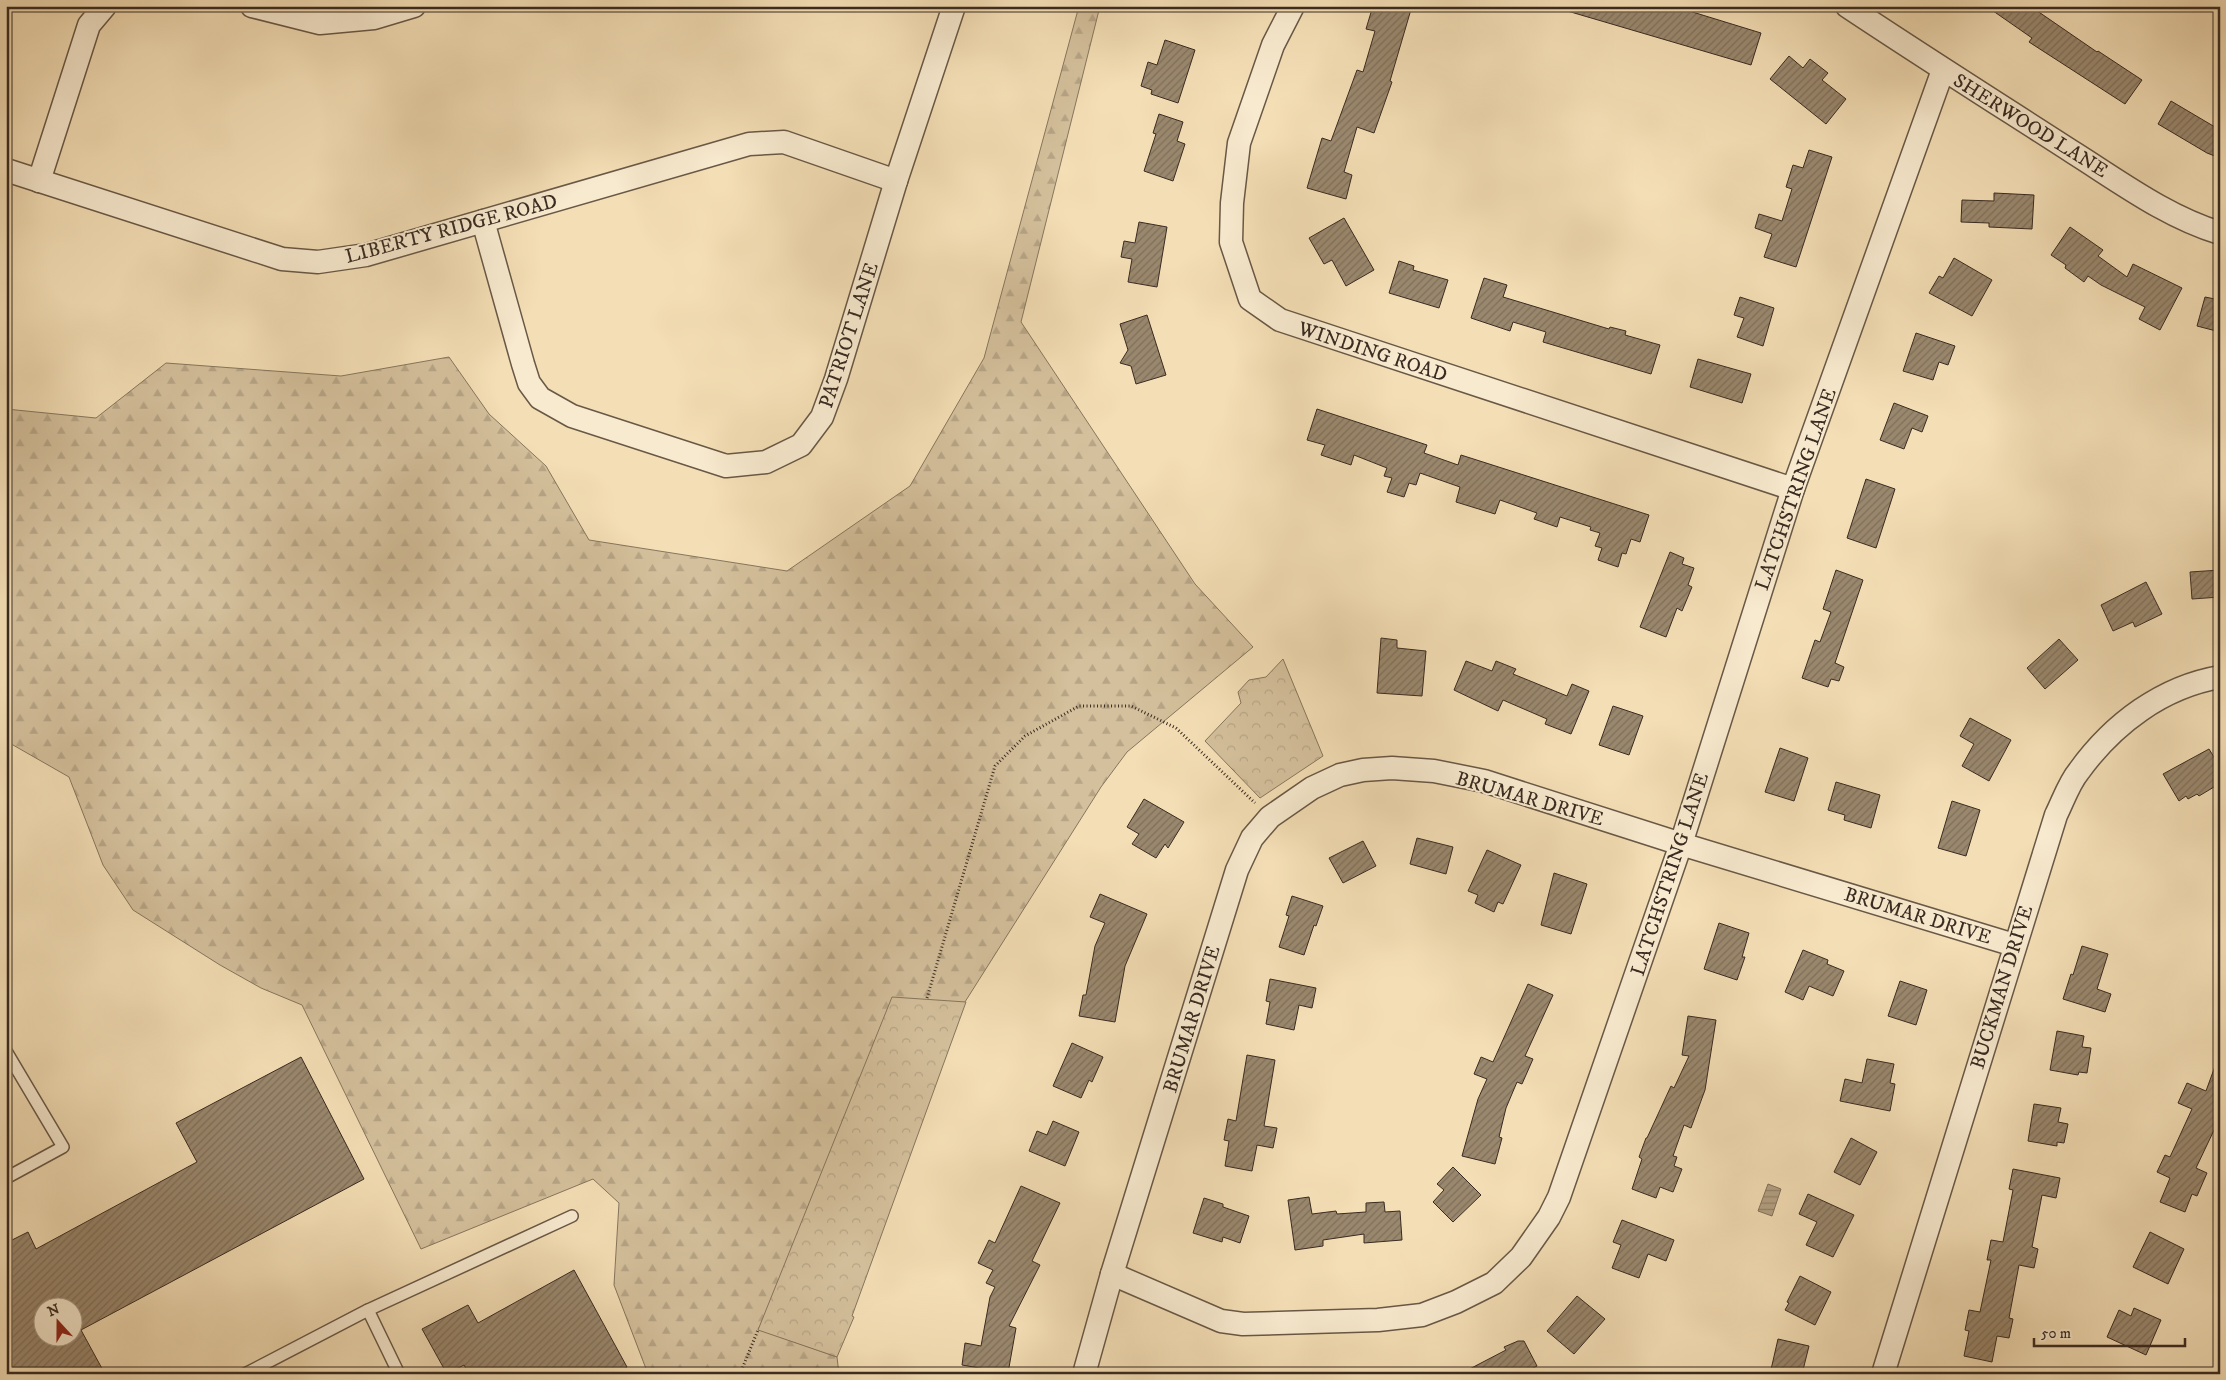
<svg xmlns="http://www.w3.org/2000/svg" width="2226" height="1380" viewBox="0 0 2226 1380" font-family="'IM FELL DW Pica',serif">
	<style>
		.forest { fill: url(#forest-firs); stroke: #86765e }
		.park { fill: url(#park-crowns); stroke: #86765e }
		.water { fill: url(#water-rules); stroke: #83725c }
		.building { fill: url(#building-hatch); stroke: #392b21; fill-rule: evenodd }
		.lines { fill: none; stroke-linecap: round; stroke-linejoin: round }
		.lane-casing { stroke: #685846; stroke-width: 14 }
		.street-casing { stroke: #685846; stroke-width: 25 }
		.path { stroke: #392b21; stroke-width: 3; stroke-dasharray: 1 2.5; stroke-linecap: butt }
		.lane { stroke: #f8eacf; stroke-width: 11 }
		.street { stroke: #f8eacf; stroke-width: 22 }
		.labels { text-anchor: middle; stroke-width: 4; stroke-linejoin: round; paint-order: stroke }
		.street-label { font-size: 20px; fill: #392b21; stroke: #f8eacf }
	</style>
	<defs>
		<pattern id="forest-firs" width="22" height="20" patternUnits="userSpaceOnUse" patternTransform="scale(1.25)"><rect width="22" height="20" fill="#d4c09c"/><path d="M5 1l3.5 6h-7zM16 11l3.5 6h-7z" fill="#b7a586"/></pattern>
		<pattern id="park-crowns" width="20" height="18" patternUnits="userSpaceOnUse" patternTransform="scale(1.25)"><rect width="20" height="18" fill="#d4c09c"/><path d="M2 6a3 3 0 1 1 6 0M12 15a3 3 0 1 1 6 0" fill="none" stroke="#b7a586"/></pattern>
		<pattern id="water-rules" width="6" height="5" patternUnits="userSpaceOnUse" patternTransform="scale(1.25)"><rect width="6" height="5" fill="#b4a183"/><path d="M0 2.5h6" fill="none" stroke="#93836b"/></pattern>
		<pattern id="building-hatch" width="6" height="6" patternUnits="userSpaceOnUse" patternTransform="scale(1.25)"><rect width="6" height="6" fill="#9a886e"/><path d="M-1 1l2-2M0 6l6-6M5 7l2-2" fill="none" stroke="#7f6f5a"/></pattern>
	</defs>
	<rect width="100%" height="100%" fill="#f4deb5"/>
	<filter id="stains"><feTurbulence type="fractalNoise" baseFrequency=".004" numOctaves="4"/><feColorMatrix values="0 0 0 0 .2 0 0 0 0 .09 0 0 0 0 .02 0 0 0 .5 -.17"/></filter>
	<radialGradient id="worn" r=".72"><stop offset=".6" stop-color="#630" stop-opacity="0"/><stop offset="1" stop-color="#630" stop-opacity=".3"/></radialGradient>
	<path class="forest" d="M1079 6H1100L1021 322 1195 584 1253 647 1127 752 1101 787 758 1329 837 1357 839 1374H648L614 1285 619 1203 593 1179 421 1249 302 1005 261 988 220 965 133 910 103 865 69 777 6 741V409L96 418 166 363 341 376 449 357 489 414 546 466 589 540 787 571 910 486 984 358Z"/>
	<g class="park">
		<path d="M1283 659 1323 756 1260 798 1205 741 1241 703 1238 692 1249 680 1266 677Z"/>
		<path d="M892 997 966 1002 852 1316 854 1317 837 1357 758 1330Z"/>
	</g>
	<path class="water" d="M1768 1184 1781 1189 1772 1216 1758 1211Z"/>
	<g class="building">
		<path d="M1384 6H1412L1390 81 1392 82 1374 133 1357 127 1344 172 1352 175 1346 199 1307 188 1322 138 1331 141 1357 70 1363 72 1375 31 1366 29 1372 9 1383 12Z"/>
		<path d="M1565 6H1687L1686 10 1761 33 1751 65 1564 10Z"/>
		<path d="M1986 6H2030L2097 52 2098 51 2142 80 2125 104 2029 42 2032 38Z"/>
		<path d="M1165 40 1195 50 1178 103 1151 94 1152 90 1141 86 1148 62 1157 65Z"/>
		<path d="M1789 56 1803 68 1810 59 1828 73 1822 80 1846 99 1826 124 1770 79Z"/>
		<path d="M2171 101 2220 130V158L2207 153 2158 124Z"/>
		<path d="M1159 114 1183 122 1177 141 1185 144 1173 181 1144 171 1156 134 1153 133Z"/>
		<path d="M1809 150 1832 157 1796 267 1764 257 1772 234 1755 228 1759 214 1782 221 1792 189 1786 187 1793 165 1803 168Z"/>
		<path d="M1994 193 2034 195 2032 229 1989 227V223L1961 222 1962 200 1994 201Z"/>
		<path d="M1344 218 1374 270 1346 286 1332 260 1324 264 1309 238Z"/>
		<path d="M1139 222 1167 227 1157 287 1128 282 1132 259 1121 257 1124 241 1135 243Z"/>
		<path d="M2070 227 2103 250 2098 256 2127 277 2133 264 2182 288 2160 330 2139 319 2145 307 2101 285 2088 276 2084 282 2065 268 2066 265 2051 255Z"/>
		<path d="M1954 258 1992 280 1972 316 1929 293 1939 276 1943 278Z"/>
		<path d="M1399 261 1414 266 1413 270 1448 280 1439 308 1389 293Z"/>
		<path d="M1484 278 1507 285 1503 297 1609 329 1610 327 1626 331 1625 335 1660 345 1651 374 1543 342 1546 332 1513 322 1510 331 1471 318Z"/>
		<path d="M1740 297 1774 308 1763 346 1737 337 1744 318 1734 315Z"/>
		<path d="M2205 297 2220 300V332L2197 326Z"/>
		<path d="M1147 315 1166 375 1136 384 1131 366 1120 363 1128 350 1120 324Z"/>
		<path d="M1916 333 1955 346 1948 365 1939 362 1933 380 1903 371Z"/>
		<path d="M1698 359 1751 374 1742 403 1690 387Z"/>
		<path d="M1894 403 1928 416 1922 432 1912 428 1904 449 1880 440Z"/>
		<path d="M1317 409 1427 445 1424 453 1458 465 1461 455 1649 515 1640 542 1631 539 1626 554 1622 553 1618 567 1598 560 1602 548 1595 546 1600 533 1590 530 1591 527 1560 517 1557 527 1534 519 1537 513 1500 500 1495 514 1456 502 1460 487 1420 473 1416 485 1409 483 1404 497 1387 492 1392 478 1384 476 1387 468 1354 455 1351 465 1321 455 1325 445 1307 440Z"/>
		<path d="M1866 479 1895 489 1876 548 1847 538Z"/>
		<path d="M1670 552 1684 558 1682 564 1694 568 1688 585 1692 587 1682 611 1677 608 1666 637 1640 627Z"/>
		<path d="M1836 570 1863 580 1835 663 1844 667 1839 681 1831 679 1828 687 1802 678 1815 640 1820 642 1831 612 1823 609Z"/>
		<path d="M2220 570V597L2192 599 2190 572Z"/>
		<path d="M2146 582 2162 614 2135 627 2133 622 2113 631 2101 605Z"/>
		<path d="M1381 638 1397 640V648L1426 651 1422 696 1377 693Z"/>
		<path d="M2059 639 2078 660 2045 689 2027 668Z"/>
		<path d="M1466 661 1492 671 1496 661 1516 669 1513 674 1567 696 1572 684 1589 691 1571 734 1545 724 1547 719 1503 700 1498 711 1454 690Z"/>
		<path d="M1613 706 1643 716 1629 755 1599 745Z"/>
		<path d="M1970 718 2011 740 1989 781 1962 766 1974 744 1960 736Z"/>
		<path d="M1780 748 1808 758 1794 801 1765 792Z"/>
		<path d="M2209 749 2220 767V772L2214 775 2219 784 2199 796 2197 794 2188 799 2186 796 2179 801 2163 774Z"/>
		<path d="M1836 782 1880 795 1871 828 1844 820 1845 815 1828 810Z"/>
		<path d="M1144 799 1184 822 1168 848 1165 844 1156 858 1132 844 1139 834 1127 827Z"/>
		<path d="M1952 801 1980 810 1966 856 1938 848Z"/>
		<path d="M1417 838 1453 847 1446 874 1410 864Z"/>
		<path d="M1363 841 1376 866 1343 883 1329 858Z"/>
		<path d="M1487 850 1521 865 1503 904 1498 902 1494 912 1475 903 1478 895 1468 891Z"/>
		<path d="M1554 873 1587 884 1571 934 1541 925Z"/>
		<path d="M1100 894 1147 914 1125 966 1115 1022 1079 1016 1083 995H1086L1095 946 1105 923 1090 917Z"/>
		<path d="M1292 896 1323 906 1316 926 1314 925 1304 955 1279 947 1289 916 1286 915Z"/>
		<path d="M1719 923 1749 933 1742 957H1745L1737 980 1704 969Z"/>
		<path d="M2082 946 2108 954 2097 989 2111 994 2105 1012 2063 999 2071 974 2073 975Z"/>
		<path d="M1803 950 1828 960 1827 964 1844 971 1833 996 1809 986 1803 1000 1785 992Z"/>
		<path d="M1270 979 1316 988 1312 1008 1299 1005 1294 1030 1266 1024 1270 1002 1266 1001Z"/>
		<path d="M1900 981 1927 990 1916 1025 1888 1016Z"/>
		<path d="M1528 984 1553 995 1525 1056 1533 1059 1522 1084 1517 1082 1506 1108 1499 1137 1502 1138 1495 1164 1462 1156 1478 1099 1487 1079 1474 1074 1481 1057 1493 1062Z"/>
		<path d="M1688 1016 1716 1020 1705 1090 1691 1128 1684 1125 1673 1156 1677 1157 1674 1166 1682 1169 1673 1192 1660 1187 1656 1198 1632 1189 1642 1159 1639 1157 1646 1138H1647L1671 1086 1674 1088 1689 1056 1682 1055Z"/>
		<path d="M2057 1031 2084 1036 2082 1047 2091 1048 2087 1073 2079 1072 2078 1075 2050 1070Z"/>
		<path d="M1072 1043 1103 1057 1092 1082 1089 1080 1081 1098 1053 1086Z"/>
		<path d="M1247 1055 1275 1060 1264 1126 1277 1128 1273 1148 1257 1145 1252 1171 1225 1166 1229 1141 1224 1140 1228 1119 1236 1121Z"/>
		<path d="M301 1057 364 1179 81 1330 105 1374H6V1243L28 1232 36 1249 197 1162 176 1123ZM42 1308H72V1338H42Z"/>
		<path d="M2218 1058 2220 1059V1128L2216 1126 2196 1168 2207 1173 2197 1196 2192 1194 2185 1212 2160 1202 2170 1178 2157 1172 2165 1155 2170 1157 2192 1109 2178 1103 2187 1083 2206 1091Z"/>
		<path d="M1867 1059 1894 1064 1890 1083 1895 1084 1890 1111 1840 1101 1845 1079 1862 1083Z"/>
		<path d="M2034 1104 2061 1108 2058 1122 2068 1124 2064 1143 2057 1142V1146L2028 1141Z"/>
		<path d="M1053 1121 1079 1132 1065 1166 1029 1151 1037 1131 1047 1135Z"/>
		<path d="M1851 1138 1877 1152 1860 1185 1834 1172Z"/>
		<path d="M1453 1167 1481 1195 1453 1222 1433 1202 1444 1190 1437 1184Z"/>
		<path d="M2013 1169 2060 1178 2056 1198 2042 1195 2032 1247 2038 1249 2034 1268 2019 1265 2009 1318 2013 1319 2009 1338 1997 1336 1992 1362 1964 1356 1969 1331 1965 1330 1969 1310 1980 1312 1991 1260H1987L1991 1240 2003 1242 2013 1190 2009 1189Z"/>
		<path d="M1021 1186 1060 1203 1032 1261 1040 1265 1009 1326 1016 1328 1008 1373 962 1365 965 1343 981 1346 990 1297 995 1287 986 1283 993 1270 978 1263 989 1240 995 1243Z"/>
		<path d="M1808 1194 1854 1215 1833 1257 1806 1245 1817 1222 1799 1214Z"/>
		<path d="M1309 1197 1312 1214 1336 1211 1337 1214 1366 1212V1203L1384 1202 1385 1212 1400 1211 1402 1240 1364 1243V1234L1323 1240V1246L1295 1250 1288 1200Z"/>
		<path d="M1204 1198 1223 1204V1207L1249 1216 1240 1243 1223 1237 1222 1242 1193 1233Z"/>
		<path d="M1622 1220 1674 1240 1666 1261 1648 1254 1639 1278 1612 1268 1621 1245 1613 1242Z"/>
		<path d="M2150 1232 2184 1249 2168 1284 2133 1267Z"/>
		<path d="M574 1270 627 1367 615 1374H469L464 1365 447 1374 422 1329 468 1305 478 1323Z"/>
		<path d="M1800 1276 1831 1292 1815 1325 1785 1310 1789 1303 1787 1302Z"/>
		<path d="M1577 1296 1605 1319 1574 1354 1547 1331Z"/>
		<path d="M2134 1308 2161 1320 2146 1355 2107 1337 2119 1310 2131 1316Z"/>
		<path d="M1778 1339 1809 1346 1802 1374H1770Z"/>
		<path d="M1518 1341H1524L1537 1366 1522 1374H1460L1506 1350 1504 1347Z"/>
	</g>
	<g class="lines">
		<g class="lane-casing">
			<g id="lane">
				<path d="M6 1051 63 1147 6 1178"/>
				<path d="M368 1310 399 1374"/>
				<path d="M245 1374 368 1310 572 1216"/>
			</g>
		</g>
		<g class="street-casing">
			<g id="street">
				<path d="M252 6 320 23 374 18 414 6"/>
				<path d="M1293 6 1273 45 1239 143 1232 203 1231 242 1250 299 1280 320 1793 489"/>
				<path d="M1847 6C1922 56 1998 104 2074 153 2120 182 2167 217 2220 233"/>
				<path d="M6 170 282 259 318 262 366 255 749 144 784 142 896 181"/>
				<path d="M39 181 89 25 105 6"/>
				<path d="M483 221 523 364 529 383 540 398 572 416 726 466 766 462 801 445 822 417 836 379 896 181 954 6"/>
				<path d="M1112 1274 1221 1321 1243 1324 1378 1320 1422 1315 1456 1302 1494 1283 1521 1257 1549 1217 1559 1197 1681 844 1793 489 1943 70"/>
				<path d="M1084 1374 1112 1274 1237 870 1252 838 1270 817 1312 788 1340 775 1363 770 1392 768 1434 771 1484 781 1681 844 2014 945"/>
				<path d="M1883 1374 2056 815C2063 801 2069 783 2079 771 2113 724 2162 687 2220 677"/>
			</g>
		</g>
		<g class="path">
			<path d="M927 998 995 766 1025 736 1079 706H1131L1176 728 1255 803"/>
			<path d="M740 1374 758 1330"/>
		</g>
		<use href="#lane" class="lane"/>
		<use href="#street" class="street"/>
	</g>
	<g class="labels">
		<g class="street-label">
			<text transform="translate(2031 125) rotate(32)" y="7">SHERWOOD LANE</text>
			<text transform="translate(451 228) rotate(-15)" y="7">LIBERTY RIDGE ROAD</text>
			<text transform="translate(848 335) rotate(-72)" y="7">PATRIOT LANE</text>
			<text transform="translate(1373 351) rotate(18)" y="7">WINDING ROAD</text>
			<text transform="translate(1795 489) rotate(-71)" y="7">LATCHSTRING LANE</text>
			<text transform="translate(1530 798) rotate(16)" y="7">BRUMAR DRIVE</text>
			<text transform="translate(1669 874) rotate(-72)" y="7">LATCHSTRING LANE</text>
			<text transform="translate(1918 915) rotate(17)" y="7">BRUMAR DRIVE</text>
			<text transform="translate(2001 987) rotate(-73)" y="7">BUCKMAN DRIVE</text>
			<text transform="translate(1191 1019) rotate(-73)" y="7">BRUMAR DRIVE</text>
		</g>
	</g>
	<rect width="2226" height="1380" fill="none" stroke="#f4deb5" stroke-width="25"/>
	<rect x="8" y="8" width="2211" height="1365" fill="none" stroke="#392b21" stroke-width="2.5"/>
	<rect x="12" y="12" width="2201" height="1355" fill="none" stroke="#392b21"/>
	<g transform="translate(58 1322) rotate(339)"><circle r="24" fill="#f8eacf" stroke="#ac9e89"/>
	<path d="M0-4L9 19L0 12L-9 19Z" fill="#8f2418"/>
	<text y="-8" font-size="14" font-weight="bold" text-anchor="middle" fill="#392b21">N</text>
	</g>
	<path d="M2034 1338v8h151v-8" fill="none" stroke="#392b21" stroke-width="2.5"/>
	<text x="2041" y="1338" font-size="15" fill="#392b21" stroke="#f8eacf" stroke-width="4" paint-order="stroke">50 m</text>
	<rect width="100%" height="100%" filter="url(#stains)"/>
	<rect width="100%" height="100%" fill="url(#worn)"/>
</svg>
